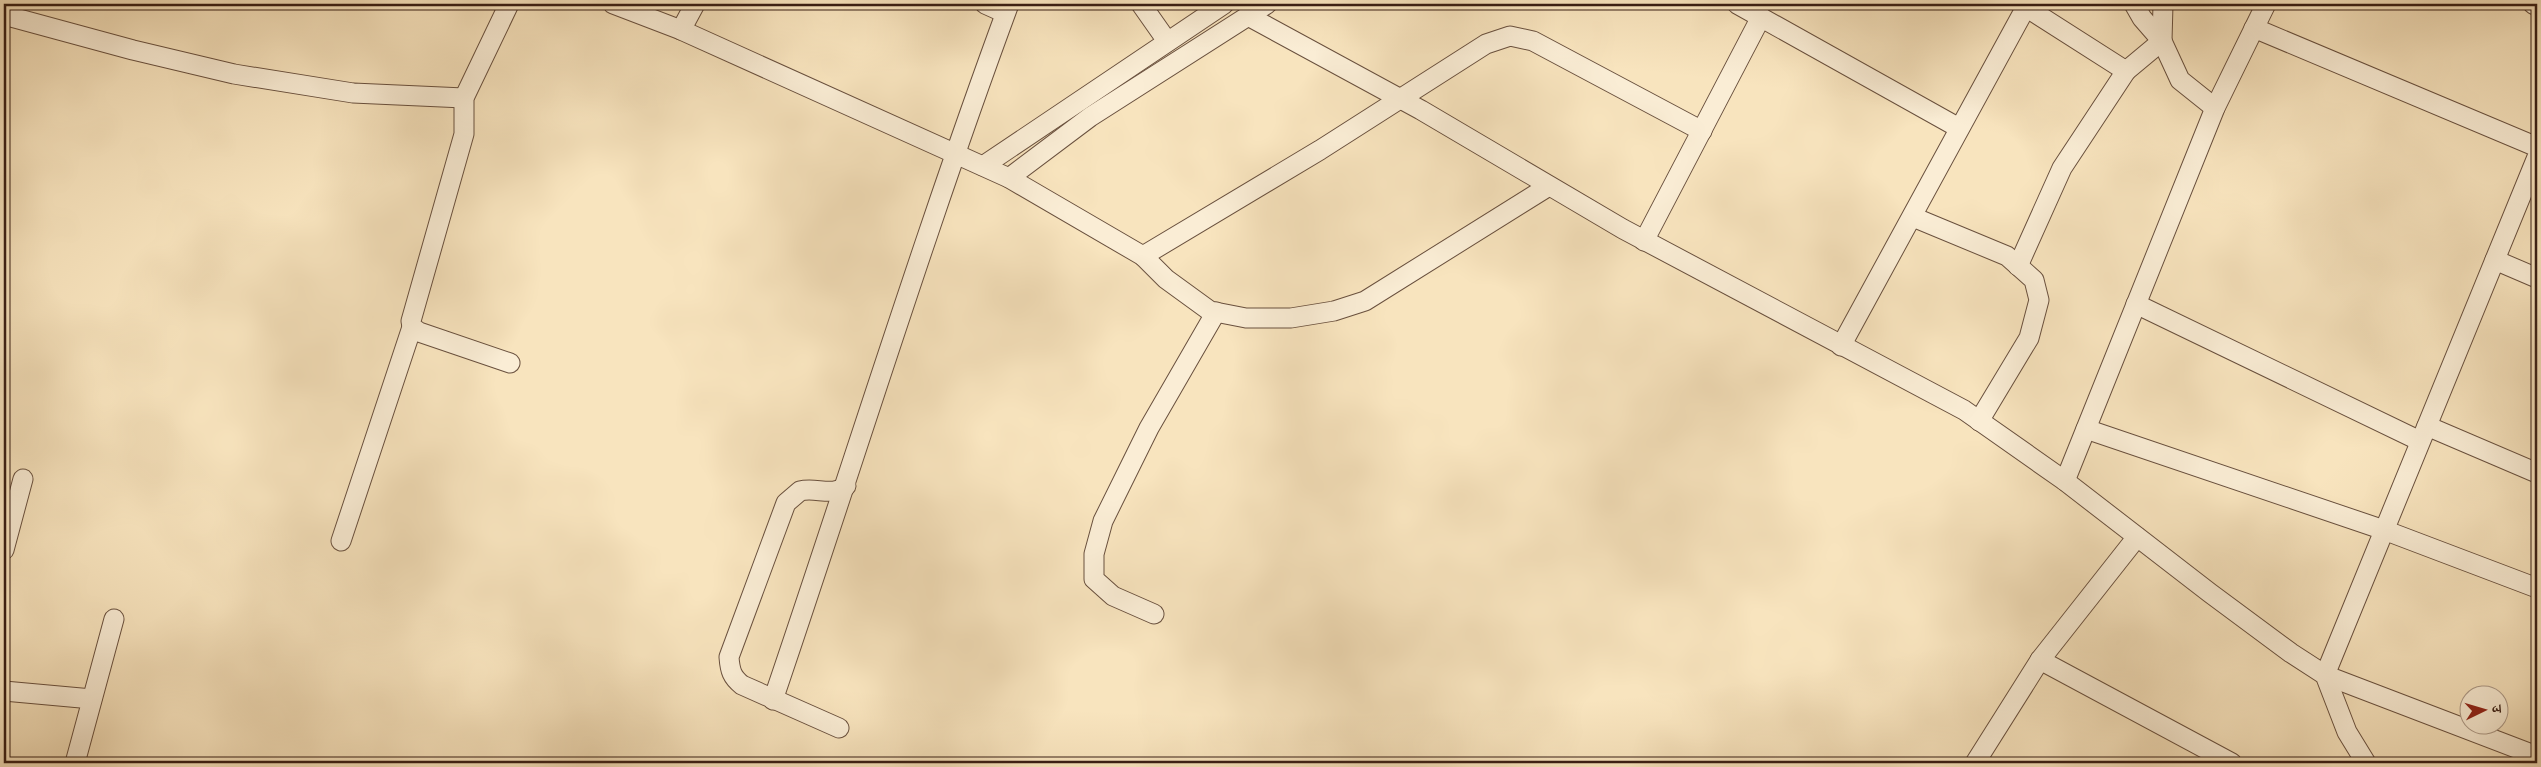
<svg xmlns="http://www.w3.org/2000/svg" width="2541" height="767" viewBox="0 0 2541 767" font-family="Cardo,'Noto Serif Devanagari',serif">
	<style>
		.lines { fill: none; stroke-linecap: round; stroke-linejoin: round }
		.minor-casing { stroke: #69503e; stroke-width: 21 }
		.minor { stroke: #faedd5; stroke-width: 19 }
	</style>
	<rect width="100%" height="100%" fill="#f8e4be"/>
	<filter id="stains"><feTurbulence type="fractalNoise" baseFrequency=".004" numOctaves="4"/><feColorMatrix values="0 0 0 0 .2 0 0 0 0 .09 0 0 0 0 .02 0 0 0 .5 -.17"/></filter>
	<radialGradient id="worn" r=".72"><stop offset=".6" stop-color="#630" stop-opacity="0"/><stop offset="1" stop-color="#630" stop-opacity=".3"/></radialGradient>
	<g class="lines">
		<g class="minor-casing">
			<g id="minor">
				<path d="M509 4 464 98V134L411 321 412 327 419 332 510 363"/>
				<path d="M613 4 681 30 1009 178 1143 256 1166 279 1210 311 1246 318H1291L1334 311 1365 301 1549 186"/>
				<path d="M985 4 1005 13"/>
				<path d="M1141 4 1167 41"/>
				<path d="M1737 4 1959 128"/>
				<path d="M2021 4 2126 71 2162 41 2163 4"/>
				<path d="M2134 4 2142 18 2162 41 2180 80 2215 108"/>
				<path d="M2533 4 2537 6"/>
				<path d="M4 15 133 50 234 74 353 93 464 98"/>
				<path d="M1248 16 1421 110 1623 229 1964 410 2065 481 2210 593 2291 653 2325 675 2347 732 2366 763"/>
				<path d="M2254 28 2537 147"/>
				<path d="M681 30 695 4"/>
				<path d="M2537 157 2325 675 2537 756"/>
				<path d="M983 166 1224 4"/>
				<path d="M1009 178 1090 117 1267 4"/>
				<path d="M1913 217 2007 256 2034 280 2039 300 2029 338 1979 421"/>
				<path d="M1644 241 1761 17"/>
				<path d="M1143 256 1320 150 1486 44 1510 36 1533 41 1702 131"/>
				<path d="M2495 260 2537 278"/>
				<path d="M2018 266 2062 168 2126 71"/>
				<path d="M2136 304 2420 441"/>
				<path d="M1841 346 2026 7"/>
				<path d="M2427 426 2537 473"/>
				<path d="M2086 429 2384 530 2537 588"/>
				<path d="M2065 481 2215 108 2266 4"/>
				<path d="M341 541 412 327"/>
				<path d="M4 550 23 479"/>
				<path d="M1154 614 1113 596 1094 579V554L1103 521 1149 428 1216 312"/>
				<path d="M2040 660 2232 763"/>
				<path d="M4 691 92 699"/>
				<path d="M773 700C852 468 924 234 1009 4"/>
				<path d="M839 728 742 685C732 677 730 671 729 657L786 503 800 491C816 487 833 497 846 486"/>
				<path d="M75 763 114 619"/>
				<path d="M1975 763 2040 660 2137 537"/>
			</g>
		</g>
		<use href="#minor" class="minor"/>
	</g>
	<rect width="2541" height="767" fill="none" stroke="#f8e4be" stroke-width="20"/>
	<rect x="5" y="5" width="2531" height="757" fill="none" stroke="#391e14" stroke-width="2.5"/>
	<rect x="10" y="10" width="2521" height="747" fill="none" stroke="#391e14"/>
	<g transform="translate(2484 710) rotate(85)"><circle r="24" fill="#faedd5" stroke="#ad9a88"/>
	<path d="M0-4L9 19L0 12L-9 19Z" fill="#8f2418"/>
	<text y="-8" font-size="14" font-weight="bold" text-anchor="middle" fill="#391e14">उ</text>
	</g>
	<rect width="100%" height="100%" filter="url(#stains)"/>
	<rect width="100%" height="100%" fill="url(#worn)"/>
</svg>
